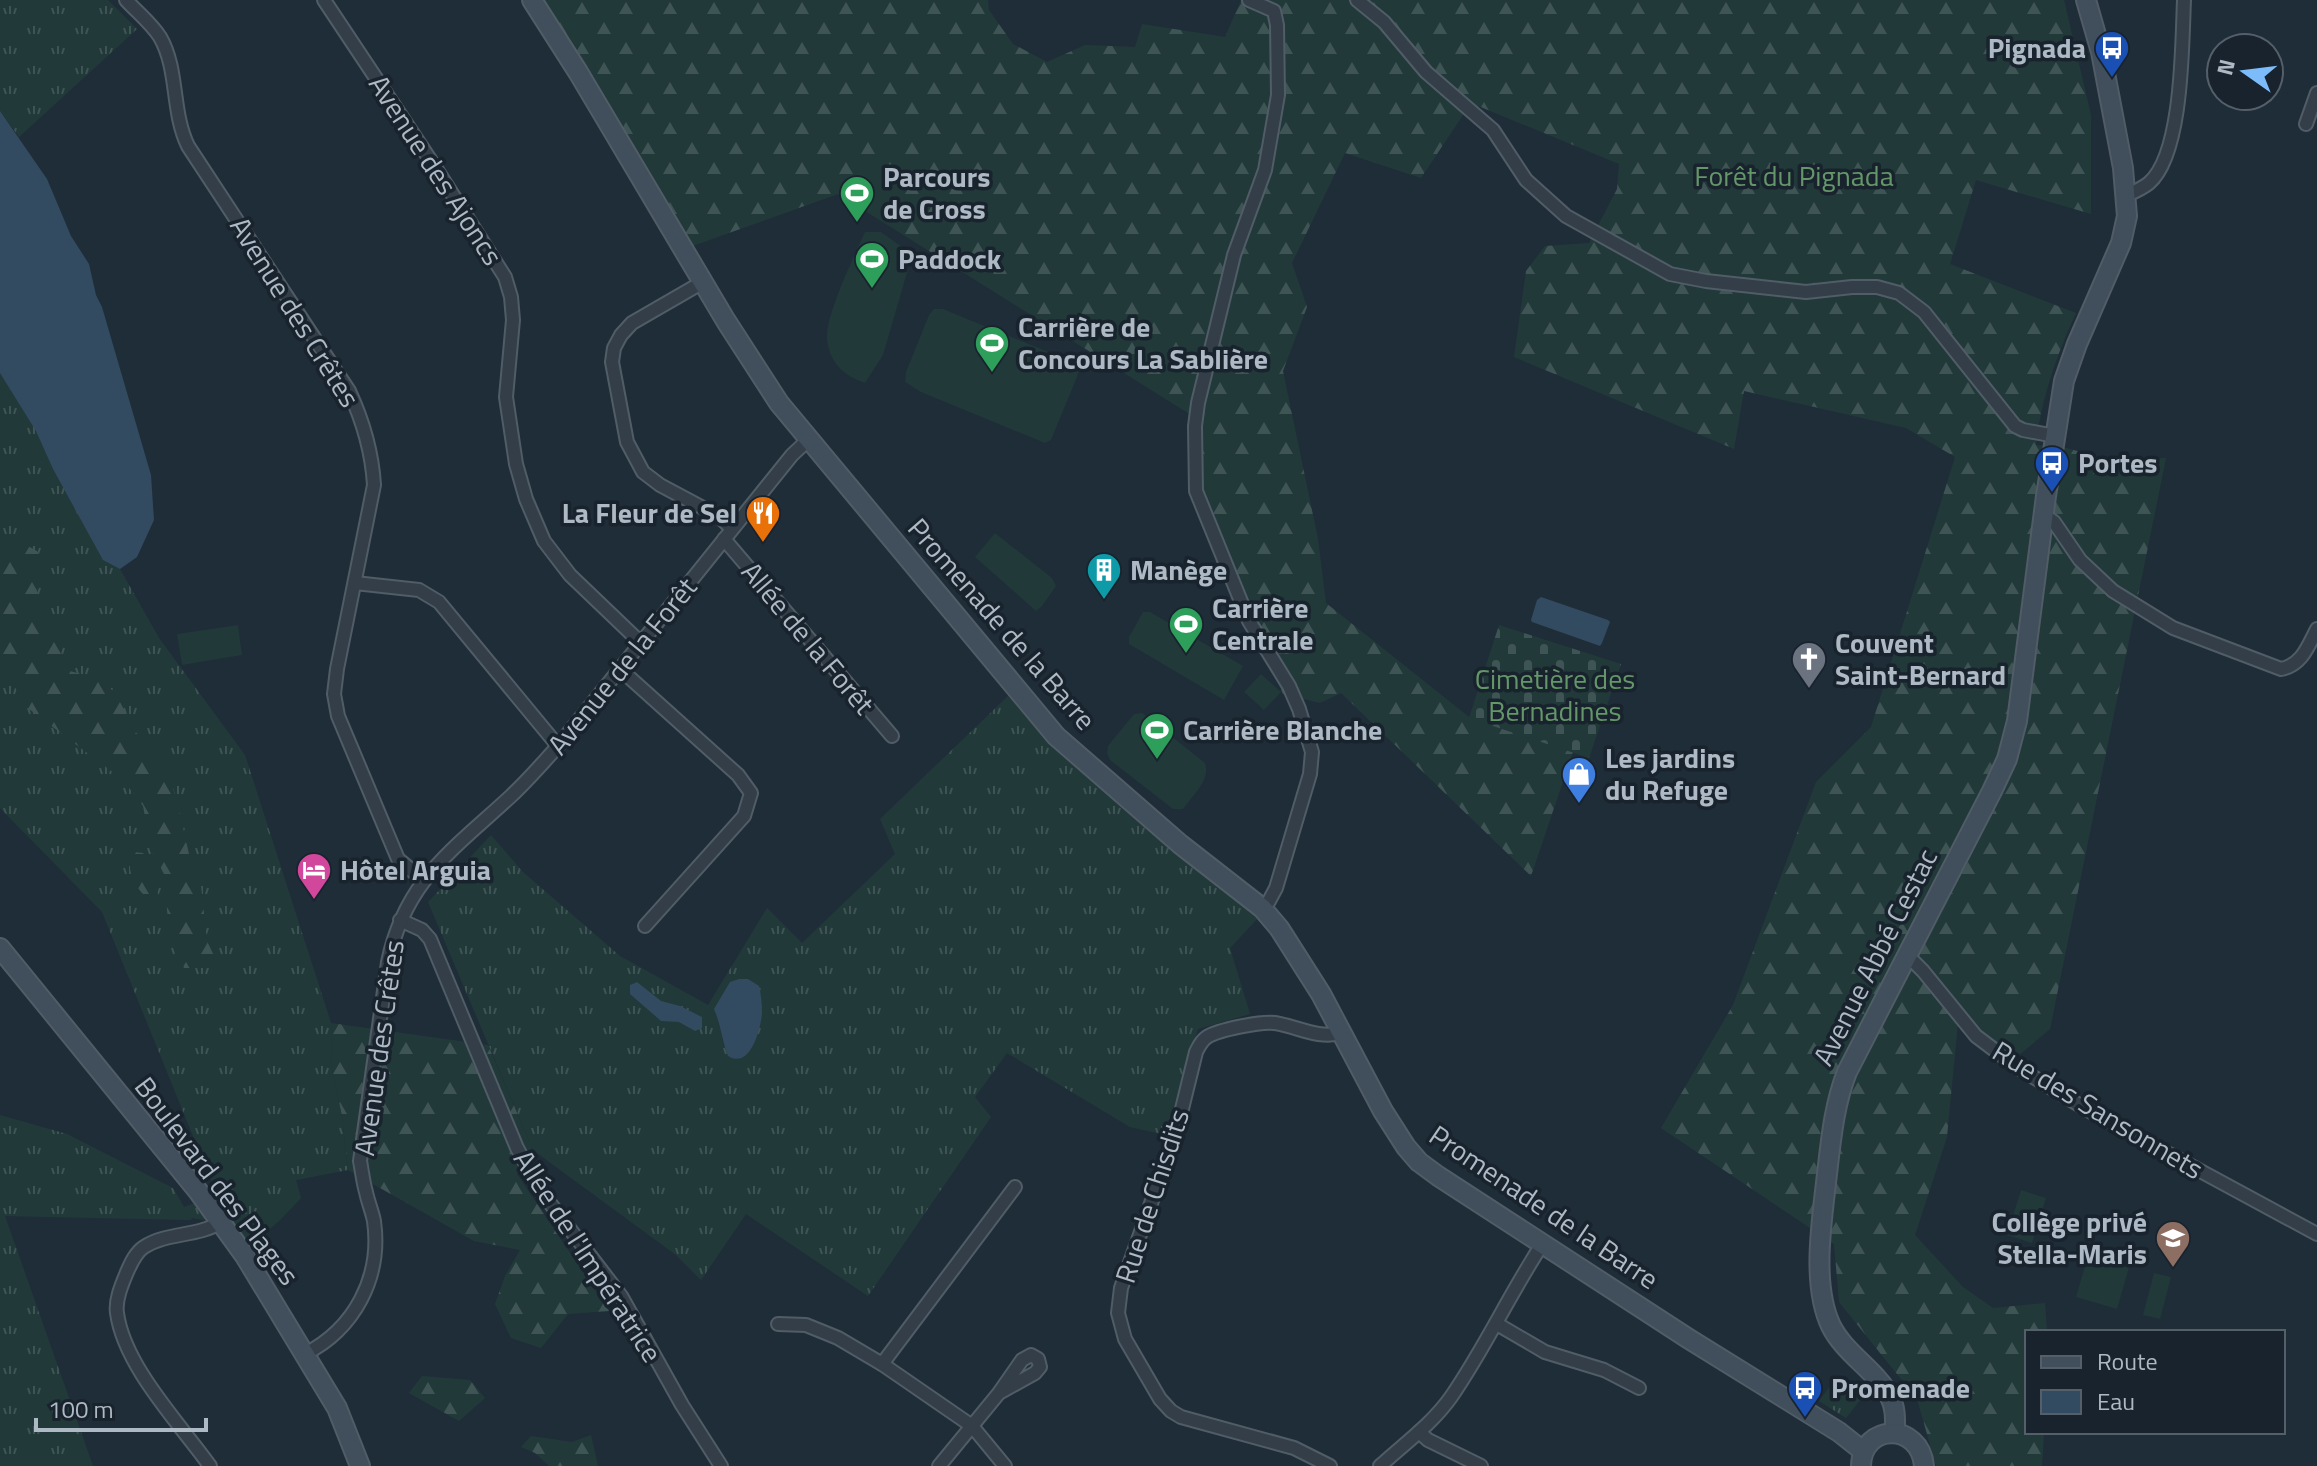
<svg xmlns="http://www.w3.org/2000/svg" width="2317" height="1466" viewBox="0 0 2317 1466" font-family="'Titillium Web',sans-serif">
	<style>
		.grass { fill: url(#grass-tufts) }
		.forest { fill: url(#forest-firs) }
		.cemetery { fill: url(#cemetery-stones) }
		.pitch { fill: #213939 }
		.water { fill: #324b60 }
		.lines { fill: none; stroke-linecap: round; stroke-linejoin: round }
		.street-casing { stroke: #505c66; stroke-width: 16 }
		.secondary-casing { stroke: #505c66; stroke-width: 22 }
		.street { stroke: #333e48; stroke-width: 12 }
		.secondary { stroke: #414e5c; stroke-width: 18 }
		.labels { text-anchor: middle; stroke-width: 7; stroke-linejoin: round; paint-order: stroke }
		.poi-label { font-size: 28px; font-weight: bold; fill: #adb9c5; stroke: #19232d; text-anchor: start }
		.street-label { font-size: 28px; fill: #adb9c5; stroke: #19232d }
		.park-label { font-size: 28px; fill: #64966a; stroke: #19232d }
	</style>
	<defs>
		<pattern id="grass-tufts" width="24" height="20" patternUnits="userSpaceOnUse" patternTransform="scale(2)"><rect width="24" height="20" fill="#213939"/><path d="M3 7l-1-3M5 7V3M7 7l1-3M15 17l-1-3M17 17v-4M19 17l1-3" fill="none" stroke="#3f5454"/></pattern>
		<pattern id="forest-firs" width="22" height="20" patternUnits="userSpaceOnUse" patternTransform="scale(2)"><rect width="22" height="20" fill="#213939"/><path d="M5 1l3.5 6h-7zM16 11l3.5 6h-7z" fill="#3f5454"/></pattern>
		<pattern id="cemetery-stones" width="16" height="16" patternUnits="userSpaceOnUse" patternTransform="scale(2)"><rect width="16" height="16" fill="#213939"/><path d="M2 7V4a2 2 0 0 1 4 0v3zM10 15v-3a2 2 0 0 1 4 0v3z" fill="#3f5454"/></pattern>
	</defs>
	<rect width="100%" height="100%" fill="#1f2d38"/>
	<g class="grass">
		<path d="M0 0H108L137 29 19 137 0 111Z"/>
		<path d="M0 128 149 523 120 569 159 638 245 755 331 1023 332 1069 342 1116 348 1170 296 1180 301 1198 281 1219 252 1245 233 1225 192 1218 191 1220 5 1216 93 1466H0V1115L67 1134 173 1188 184 1207 217 1195 102 912 0 808Z"/>
		<path d="M1008 696 1047 741 1258 918 1230 948 1250 1014 1198 1029 1166 1131 1157 1133 1130 1127 1007 1053 975 1097 991 1117 868 1296 746 1214 701 1280 676 1255 533 1150 428 902 491 835 523 872 620 956 708 1005 767 908 802 943 895 854 880 819Z"/>
		<path d="M1838 1375 1861 1399 1846 1418 1819 1401Z"/>
	</g>
	<g class="forest">
		<path d="M534 0H988L989 10 1013 44 1047 62 1085 45 1135 47 1142 24 1225 37 1241 0H2064L2091 115V214L1976 180 1950 264 2076 313C2057 354 2041 399 2036 445L2066 448 2107 459 2166 458 2050 1029 2013 1060 1959 1012 1947 1137 1915 1235 1963 1287 1993 1308 2045 1303 2047 1332H2027V1432H2044L2042 1466H1936L1917 1399 1839 1302 1834 1244 1661 1128 1733 1005 1816 782 1871 727 1955 457 1906 428 1744 391 1734 449 1514 357 1526 271 1545 246 1589 243 1617 189 1619 164 1471 103 1421 178 1345 153 1292 263 1307 307 1283 371 1318 539 1326 603 1469 717 1573 752 1531 876 1341 693 1320 703 1283 694 1188 490V413L838 194 687 248Z"/>
		<path d="M26 545 37 551 46 565 37 577 38 600 40 607 51 617 56 628 63 661 70 671 102 680 117 695 134 731 151 745 165 764 177 801 189 854 200 876 207 941 216 960 209 968H184L176 951 171 934 167 911 166 878 151 849 143 806 123 780 25 706 0 659V562Z"/>
		<path d="M134 852 143 853C153 866 160 883 157 900L154 902C138 895 122 868 134 852Z"/>
		<path d="M331 1023 488 1045 533 1150 517 1174 609 1311 568 1314 541 1348 511 1338 495 1304 505 1276 520 1250 474 1241 348 1170 342 1116 332 1069Z"/>
		<path d="M422 1376 470 1380 485 1398 459 1421 409 1393Z"/>
		<path d="M591 1435 598 1466H549L535 1453 521 1447 531 1436 572 1442Z"/>
	</g>
	<path class="cemetery" d="M1499 625 1621 664 1589 758 1469 718Z"/>
	<g class="pitch">
		<path d="M865 232H881L902 247 908 269 883 355 865 383C844 376 829 362 827 339 825 316 855 254 865 232Z"/>
		<path d="M934 309H943L1075 363 1079 369 1077 377 1051 440 1045 443 921 392 905 382 906 372 929 315Z"/>
		<path d="M995 533 1052 578 1056 586 1042 606 1036 611 975 557Z"/>
		<path d="M1143 612H1150L1243 666 1224 700 1129 644V637Z"/>
		<path d="M238 625 242 655 182 665 177 634Z"/>
		<path d="M1261 674 1281 692 1264 710 1244 692Z"/>
		<path d="M1142 713 1205 763C1211 780 1192 796 1183 809H1173L1110 760 1107 753 1108 746 1134 714Z"/>
		<path d="M2021 1190 2046 1198 2032 1243 2007 1235Z"/>
		<path d="M2089 1252 2130 1264 2117 1309 2076 1297Z"/>
		<path d="M2154 1273 2171 1277 2160 1319 2143 1315Z"/>
	</g>
	<g class="water">
		<path d="M0 111 47 179 71 236 89 264 96 295 102 307 151 475 154 520 137 557 120 569 103 560 53 469 36 431 0 373Z"/>
		<path d="M1541 597 1608 620 1610 622 1602 643 1600 646 1532 622 1531 620 1537 600Z"/>
		<path d="M739 979H748L759 986C761 994 762 1004 762 1013 761 1029 750 1070 728 1056 722 1040 721 1025 714 1009L730 982Z"/>
		<path d="M637 982 661 1001 680 1006 702 1017V1028L695 1031 679 1022 661 1021 630 994V985Z"/>
	</g>
	<g class="lines">
		<g class="street-casing">
			<g id="street">
				<path d="M126 0C137 12 151 23 160 37 179 70 171 111 188 146L349 391C363 421 372 451 374 485L337 669 334 694 338 716 398 859 423 880"/>
				<path d="M324 0 435 167 505 277 511 297 513 320 506 397 516 464 526 499 544 541 570 575 641 643"/>
				<path d="M1249 0 1274 11 1277 25 1278 95 1265 170 1234 255 1198 403 1195 426 1196 491 1249 621 1289 686 1299 709 1312 752 1310 774 1276 888 1269 901 1262 908"/>
				<path d="M1357 0 1384 22 1426 72 1493 130 1526 180 1566 216 1670 274 1706 281 1806 292 1852 287H1877L1899 293 1924 312 2015 426 2023 430 2055 436"/>
				<path d="M2306 124 2317 93"/>
				<path d="M2127 195C2134 192 2143 188 2149 183 2183 154 2182 43 2184 0"/>
				<path d="M703 282 632 323 621 335 614 348 612 362 627 442 643 472 660 485 720 517 732 529"/>
				<path d="M2044 515 2054 522 2080 560 2113 591 2173 628 2281 669C2302 665 2308 646 2317 629"/>
				<path d="M724 539 892 736"/>
				<path d="M355 583 419 590 439 602 558 746"/>
				<path d="M620 669 738 775 751 793 744 816 645 926"/>
				<path d="M400 920 422 930 430 939 517 1148 540 1190 621 1296 682 1405 721 1466"/>
				<path d="M1904 957 1910 958 1923 971 1976 1036 2017 1067 2084 1108 2317 1234"/>
				<path d="M778 1324 806 1325 838 1338 882 1364 972 1426 1005 1466"/>
				<path d="M1497 1324 1545 1352 1604 1370 1639 1388"/>
				<path d="M305 1354C354 1329 382 1278 374 1221 372 1211 368 1202 366 1192 363 1182 362 1171 360 1161L388 962C405 880 454 849 511 796 528 780 543 763 558 746L792 455 808 440"/>
				<path d="M882 1364 1015 1187"/>
				<path d="M1419 1432 1428 1440 1481 1466"/>
				<path d="M210 1466C180 1424 124 1366 117 1313 115 1300 122 1284 127 1272 131 1263 136 1252 144 1247 167 1232 198 1237 221 1222"/>
				<path d="M939 1466 999 1393 1022 1360 1031 1355 1038 1359 1040 1367 1035 1373 999 1393"/>
				<path d="M1330 1466 1294 1448 1181 1417 1171 1411 1160 1399 1125 1339 1118 1313 1121 1288 1176 1133 1196 1052C1199 1046 1201 1041 1207 1037 1218 1030 1261 1021 1275 1023 1300 1027 1315 1039 1343 1033"/>
				<path d="M1380 1466C1404 1444 1432 1424 1451 1397 1485 1348 1510 1293 1543 1243"/>
			</g>
		</g>
		<g class="secondary-casing">
			<g id="secondary">
				<path d="M532 0 578 72 726 321 779 403 1056 736 1180 844 1262 908 1279 928 1321 994 1383 1111 1406 1147 1419 1162 1438 1176 1689 1339 1839 1432 1863 1451"/>
				<path d="M0 948 198 1191 245 1256 337 1408 360 1466"/>
				<path d="M1895 1433C1895 1421 1896 1408 1890 1397 1876 1370 1845 1354 1831 1326 1811 1284 1822 1220 1827 1174 1831 1140 1834 1105 1847 1072L1992 791 2007 759 2017 721 2046 496 2064 381 2077 344 2121 243 2127 216 2123 168 2101 52 2086 0"/>
				<path d="M1861 1466C1862 1423 1920 1422 1924 1466"/>
			</g>
		</g>
		<use href="#street" class="street"/>
		<use href="#secondary" class="secondary"/>
	</g>
	<defs>
		<g id="bus-pin" transform="scale(1.8)"><path d="M0 17L-7.5 6A9.5 9.5 0 1 1 7.5 6Z" fill="#1a4fb4" stroke="#19232d"/><path d="M-5-6H5V4H4V6H2V4H-2V6H-4V4H-5ZM-3.5-4V0h7V-4ZM-3.5 1.2v1.5H-2V1.2ZM2 1.2v1.5H3.5V1.2Z" fill="#fff"/></g>
		<g id="stadium-pin" transform="scale(1.8)"><path d="M0 17L-7.5 6A9.5 9.5 0 1 1 7.5 6Z" fill="#2e9e5b" stroke="#19232d"/><path d="M0-5a6.5 5 0 1 0 0 10a6.5 5 0 1 0 0-10ZM-3.5-1.8h7v3.6h-7Z" fill="#fff"/></g>
		<g id="restaurant-pin" transform="scale(1.8)"><path d="M0 17L-7.5 6A9.5 9.5 0 1 1 7.5 6Z" fill="#e8710a" stroke="#19232d"/><path d="M-5-6h1v4h1v-4h1v4h1v-4h1v5L-1.5 .5V6h-2V.5L-5-1ZM5-6V6H3V1.5H1.5Q1.5-4 5-6Z" fill="#fff"/></g>
		<g id="building-pin" transform="scale(1.8)"><path d="M0 17L-7.5 6A9.5 9.5 0 1 1 7.5 6Z" fill="#0f9aa8" stroke="#19232d"/><path d="M-4-6H4V6H1V3H-1V6H-4ZM-2.5-4.3h1.7v1.8h-1.7ZM.8-4.3h1.7v1.8H.8ZM-2.5-1h1.7V.8h-1.7ZM.8-1h1.7V.8H.8Z" fill="#fff"/></g>
		<g id="church-pin" transform="scale(1.8)"><path d="M0 17L-7.5 6A9.5 9.5 0 1 1 7.5 6Z" fill="#6b7280" stroke="#19232d"/><path d="M-1.2-6h2.4v3.5h3.3v2.4h-3.3V6h-2.4V-.1h-3.3v-2.4h3.3Z" fill="#fff"/></g>
		<g id="shop-pin" transform="scale(1.8)"><path d="M0 17L-7.5 6A9.5 9.5 0 1 1 7.5 6Z" fill="#3f7fe0" stroke="#19232d"/><path d="M-5-2.5h2.3a2.7 3.5 0 0 1 5.4 0H5L5.5 6h-11ZM-1.5-2.5h3a1.5 2.3 0 0 0-3 0Z" fill="#fff"/></g>
		<g id="hotel-pin" transform="scale(1.8)"><path d="M0 17L-7.5 6A9.5 9.5 0 1 1 7.5 6Z" fill="#d1479c" stroke="#19232d"/><path d="M-6-4.5h1.5V1H6V5H4.5V3h-9V5H-6ZM-4 0a1.8 1.8 0 1 1 3.6 0ZM.5 0V-2.5h3Q6-2.5 6 0Z" fill="#fff"/></g>
		<g id="school-pin" transform="scale(1.8)"><path d="M0 17L-7.5 6A9.5 9.5 0 1 1 7.5 6Z" fill="#8d6e63" stroke="#19232d"/><path d="M0-5L7-2L0 1L-7-2ZM-4 1L0 2.5L4 1V4Q0 6-4 4Z" fill="#fff"/></g>
	</defs>
	<g fill-rule="evenodd">
		<use href="#bus-pin" x="2112" y="48"/>
		<use href="#stadium-pin" x="857" y="193"/>
		<use href="#stadium-pin" x="872" y="259"/>
		<use href="#stadium-pin" x="992" y="343"/>
		<use href="#bus-pin" x="2052" y="463"/>
		<use href="#restaurant-pin" x="763" y="513"/>
		<use href="#building-pin" x="1104" y="570"/>
		<use href="#stadium-pin" x="1186" y="624"/>
		<use href="#church-pin" x="1809" y="659"/>
		<use href="#stadium-pin" x="1157" y="730"/>
		<use href="#shop-pin" x="1579" y="774"/>
		<use href="#hotel-pin" x="314" y="870"/>
		<use href="#school-pin" x="2173" y="1238"/>
		<use href="#bus-pin" x="1805" y="1388"/>
	</g>
	<g class="labels">
		<g class="poi-label">
			<text x="2086" y="58" text-anchor="end">Pignada</text>
			<text x="883" y="187">Parcours<tspan x="883" dy="32">de Cross</tspan></text>
			<text x="898" y="269">Paddock</text>
			<text x="1018" y="337">Carrière de<tspan x="1018" dy="32">Concours La Sablière</tspan></text>
			<text x="2078" y="473">Portes</text>
			<text x="737" y="523" text-anchor="end">La Fleur de Sel</text>
			<text x="1130" y="580">Manège</text>
			<text x="1212" y="618">Carrière<tspan x="1212" dy="32">Centrale</tspan></text>
			<text x="1835" y="653">Couvent<tspan x="1835" dy="32">Saint-Bernard</tspan></text>
			<text x="1183" y="740">Carrière Blanche</text>
			<text x="1605" y="768">Les jardins<tspan x="1605" dy="32">du Refuge</tspan></text>
			<text x="340" y="880">Hôtel Arguia</text>
			<text x="2147" y="1232" text-anchor="end">Collège privé<tspan x="2147" dy="32">Stella-Maris</tspan></text>
			<text x="1831" y="1398">Promenade</text>
		</g>
		<g class="street-label">
			<text transform="translate(436 170) rotate(57)" y="10">Avenue des Ajoncs</text>
			<text transform="translate(295 312) rotate(58)" y="10">Avenue des Crêtes</text>
			<text transform="translate(1002 624) rotate(49)" y="10">Promenade de la Barre</text>
			<text transform="translate(808 638) rotate(50)" y="10">Allée de la Forêt</text>
			<text transform="translate(622 666) rotate(-51)" y="10">Avenue de la Forêt</text>
			<text transform="translate(1875 957) rotate(-63)" y="10">Avenue Abbé Cestac</text>
			<text transform="translate(379 1048) rotate(-82)" y="10">Avenue des Crêtes</text>
			<text transform="translate(2098 1110) rotate(31)" y="10">Rue des Sansonnets</text>
			<text transform="translate(217 1181) rotate(53)" y="10">Boulevard des Plages</text>
			<text transform="translate(1152 1196) rotate(-72)" y="10">Rue de Chisdits</text>
			<text transform="translate(1544 1207) rotate(34)" y="10">Promenade de la Barre</text>
			<text transform="translate(588 1256) rotate(57)" y="10">Allée de l'Impératrice</text>
		</g>
		<g class="park-label">
			<text x="1794" y="186">Forêt du Pignada</text>
			<text x="1555" y="689">Cimetière des<tspan x="1555" dy="32">Bernadines</tspan></text>
		</g>
	</g>
	<rect x="2025" y="1330" width="260" height="104" fill="#19232d" stroke="#545f6a" stroke-width="2"/>
	<rect x="2041" y="1356" width="40" height="12" fill="#414e5c" stroke="#545f6a" stroke-width="2"/>
	<text x="2097" y="1370" font-size="24" fill="#adb9c5">Route</text>
	<rect x="2041" y="1390" width="40" height="24" fill="#324b60" stroke="#545f6a" stroke-width="2"/>
	<text x="2097" y="1410" font-size="24" fill="#adb9c5">Eau</text>
	<g transform="translate(2245 72) rotate(284)"><circle r="38" fill="#19232d" stroke="#545f6a" stroke-width="2"/>
	<path d="M0-6L14 30L0 20L-14 30Z" fill="#7cbcfb"/>
	<text y="-12" font-size="22" font-weight="bold" text-anchor="middle" fill="#adb9c5">N</text>
	</g>
	<path d="M36 1418v12h170v-12" fill="none" stroke="#adb9c5" stroke-width="4"/>
	<text x="48" y="1418" font-size="24" fill="#adb9c5" stroke="#19232d" stroke-width="6" paint-order="stroke">100 m</text>
</svg>
